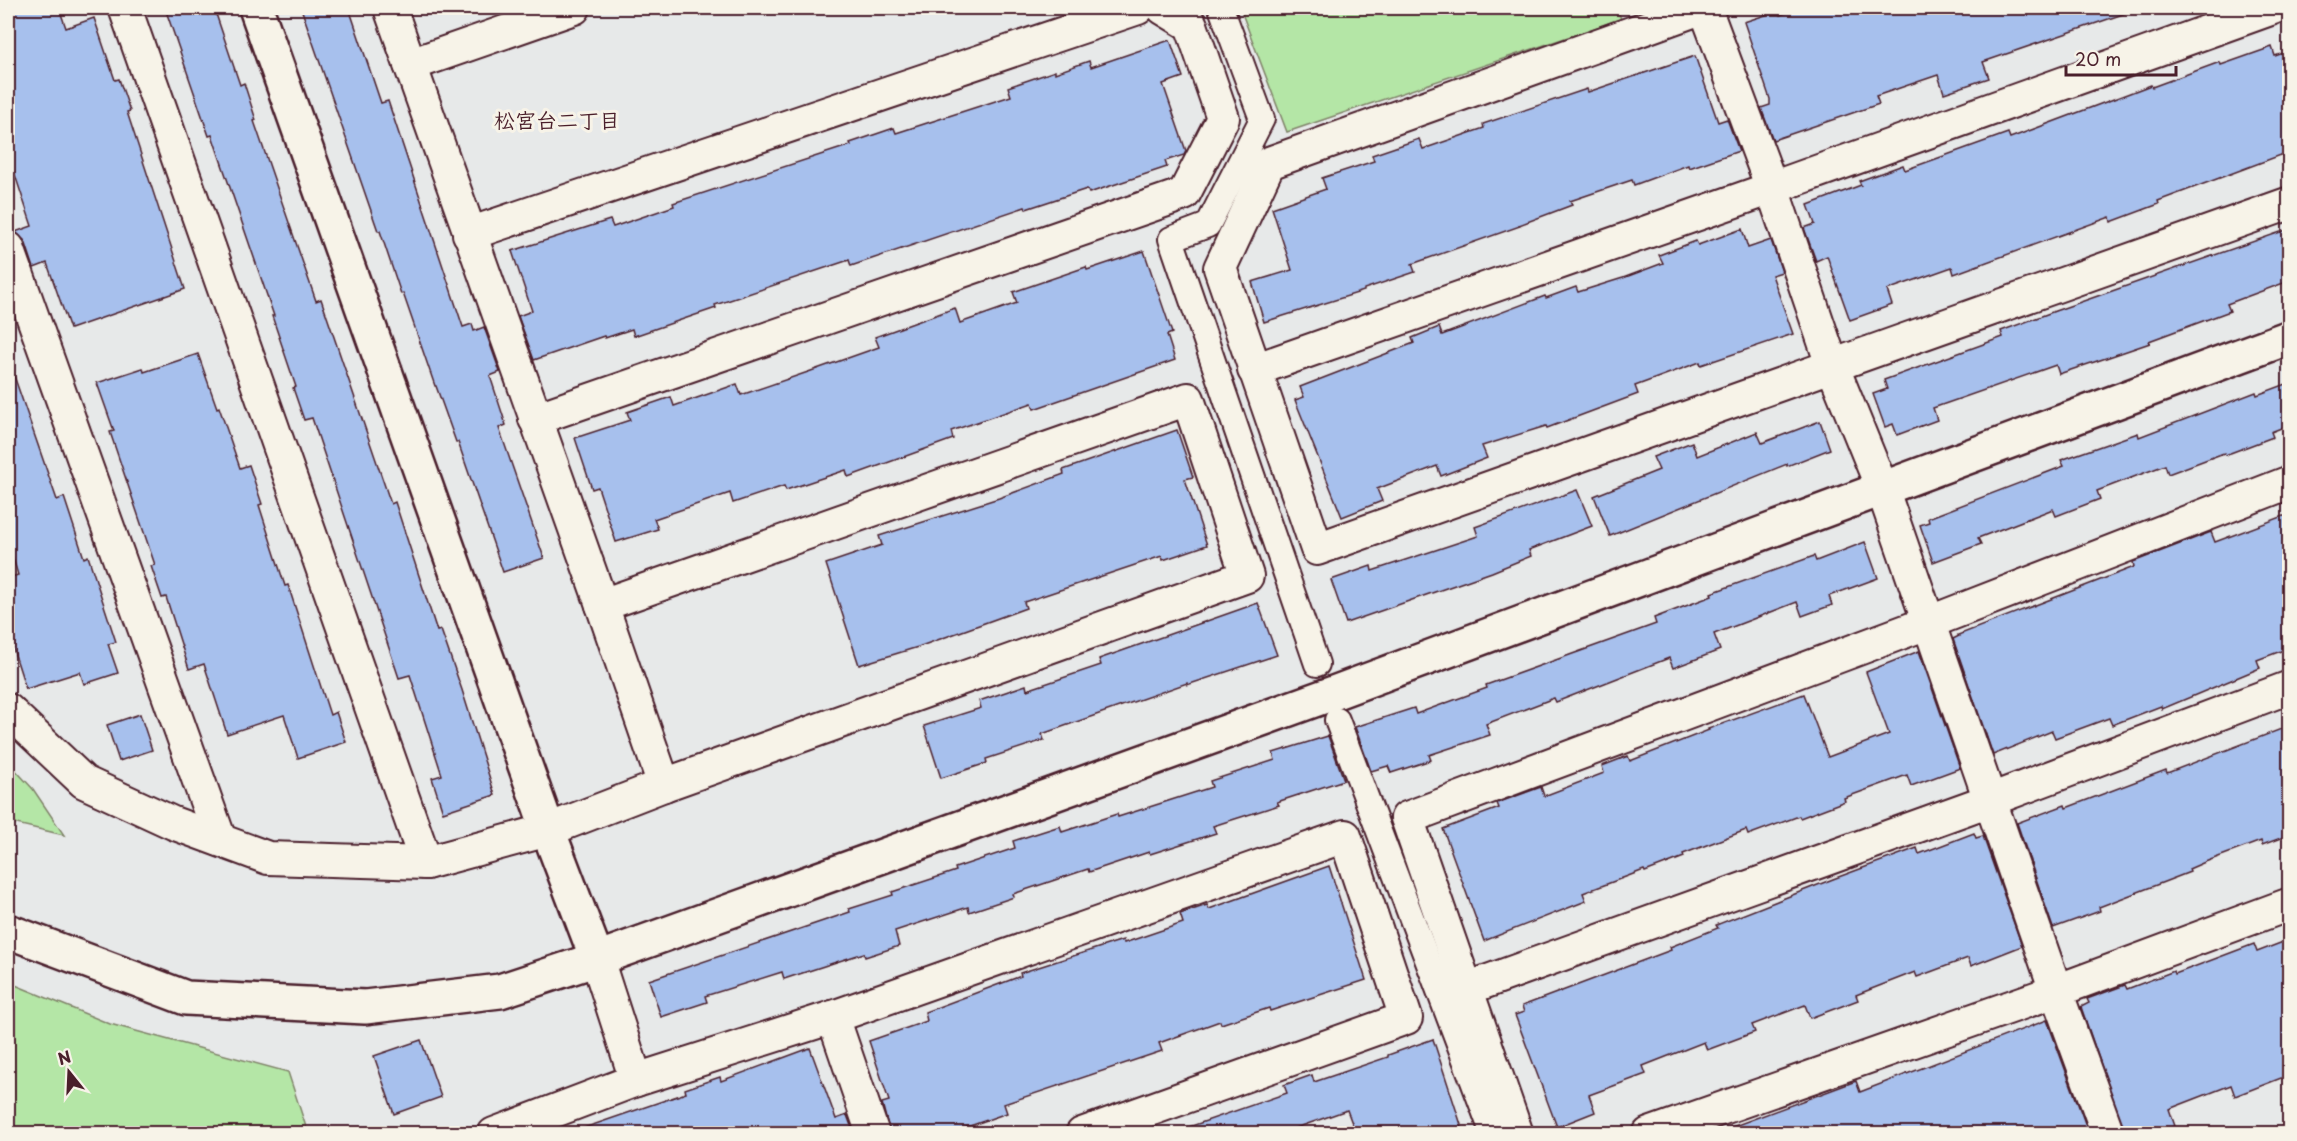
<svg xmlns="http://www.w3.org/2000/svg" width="2297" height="1141" viewBox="0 0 2297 1141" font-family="'Playpen Sans','Klee One',sans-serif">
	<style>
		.green { fill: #b4e6a6; stroke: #7f8268; stroke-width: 1.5 }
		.building { fill: #a7c0ed; stroke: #4a1f2b; stroke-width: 1.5 }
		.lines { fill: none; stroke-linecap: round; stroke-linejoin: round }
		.pedestrian-casing { stroke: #4a1f2b; stroke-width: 28 }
		.minor-casing { stroke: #4a1f2b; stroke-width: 36 }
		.tertiary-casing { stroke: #4a1f2b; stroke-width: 38 }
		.pedestrian { stroke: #f7f3e8; stroke-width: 24 }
		.minor { stroke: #f7f3e8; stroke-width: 32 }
		.tertiary { stroke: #f7f3e8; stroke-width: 33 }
		.labels { text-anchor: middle; stroke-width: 6; stroke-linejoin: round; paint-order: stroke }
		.neighbourhood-label { font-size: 21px; font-weight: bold; fill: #4a1f2b; stroke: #f7f3e8 }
	</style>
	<rect width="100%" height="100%" fill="#e7e9e9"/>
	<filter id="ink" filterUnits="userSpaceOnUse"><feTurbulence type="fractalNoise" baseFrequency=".0167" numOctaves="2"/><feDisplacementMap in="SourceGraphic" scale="12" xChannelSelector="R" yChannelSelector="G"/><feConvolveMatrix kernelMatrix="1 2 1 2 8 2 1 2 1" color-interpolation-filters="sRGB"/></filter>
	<g filter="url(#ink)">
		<g class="green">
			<path d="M1240 8H1617L1621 19 1287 132Z"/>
			<path d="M8 762 33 789 64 835 8 822Z"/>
			<path d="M8 982 110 1024 288 1072 308 1133H8Z"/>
		</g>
		<g class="building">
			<path d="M8 8H59L66 28 94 18 115 80 119 79 130 111 127 112 185 289 70 329 47 263 34 268 25 241 15 232 32 226 8 154Z"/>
			<path d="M165 8H214L240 85 244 83 256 120 254 121 316 301 321 299 391 504 395 502 437 631 441 630 462 690 495 795 443 812 432 778 442 775 410 675 399 678 312 418 304 420 293 388 296 387 272 316H274L212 135 209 136Z"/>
			<path d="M301 8H349L381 103 388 101 463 327 472 324 474 331 484 327 500 372 490 376 506 425 499 428 544 558 503 572 458 442H456L436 386H435L403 293 401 294 380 231H378Z"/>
			<path d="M1802 8H2125L2126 13 1983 62 1989 78 1944 93 1938 75 1876 96 1879 104 1773 140 1761 108 1770 105V99L1744 22 1778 11 1780 15Z"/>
			<path d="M1170 40 1183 77 1163 84 1186 151 1184 155 1165 161 1167 167 1089 193 1087 189 1026 209 1025 207 851 266 849 260 715 305 716 308 634 336 632 329 605 338 604 336 534 360 518 316 532 311 512 251 610 220 613 227 674 206 673 203 851 145 850 143 894 128 896 133 1011 96 1008 87 1055 71V73L1089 61 1091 67Z"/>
			<path d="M2272 47 2275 56 2289 51V152L2158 201 2159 204 2111 222 2110 217 1954 274 1952 267 1887 290 1892 305 1850 320 1827 256 1816 261 1804 228 1815 224 1808 205 1861 185 1859 181 1903 165 1905 170 2008 133 2010 138 2151 85 2152 87 2220 62 2221 65Z"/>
			<path d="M1695 56 1718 122 1727 119 1739 151 1689 168 1688 165 1634 185 1632 180 1570 201 1572 205 1519 225 1520 226 1412 264 1415 272 1364 289V291L1264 322 1252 282 1292 270 1272 208 1326 189 1322 178 1374 161 1372 155 1419 139 1423 149 1484 128 1483 124 1587 89 1588 92Z"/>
			<path d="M1742 229 1748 248 1771 240 1782 272 1772 275 1793 334 1701 365 1700 362 1635 386 1638 394 1547 428 1546 426 1482 446 1487 458 1441 476 1437 466 1377 489 1382 501 1342 517 1295 400 1304 397 1300 387 1414 343 1412 338 1439 327 1442 335 1545 296 1546 298 1576 287 1578 292 1623 278 1663 263 1659 255 1696 241 1698 245Z"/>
			<path d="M2289 229V281L2227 304 2230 311 2149 341 2150 343 2059 374 2056 365 1933 408 1937 420 1897 435 1893 424 1885 427 1873 394 1887 389 1884 380 2003 337 2001 331 2055 311Z"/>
			<path d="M1144 251 1172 333 1167 335 1175 360 1034 409 1032 403 951 431 953 439 848 477 846 470 786 490 784 486 733 503 730 493 654 519 658 529 616 542 598 487 592 489 575 438 630 420 627 412 671 397 674 406 737 384 741 395 811 371 879 347 875 337 955 308 960 323 1017 303 1013 292 1086 267 1087 270Z"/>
			<path d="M198 354 217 408 219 407 240 468 249 465 262 504 259 505 285 586 288 585 330 715 336 712 346 742 298 758 284 715 227 734 204 664 189 669 166 597 162 598 151 566 155 565 110 432 114 431 97 383 143 368 144 372Z"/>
			<path d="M12 370 57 500 64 497 84 558 88 556 116 642 108 644 118 673 84 684 80 672 26 689 8 633V578L18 575 8 541V371Z"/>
			<path d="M2289 383V425L2271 432 2273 437 2225 455 2224 453 2168 474 2165 465 2097 491 2100 499 2056 516 2053 509 1978 538 1981 544 1933 562 1920 525 1929 522 1928 518 2064 466 2061 460 2138 433 2139 437 2256 392 2257 395Z"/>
			<path d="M1820 421 1830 449 1787 466V464L1610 536 1594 496 1659 470 1653 457 1692 442 1697 456 1757 432 1762 443Z"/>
			<path d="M1177 430 1193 477 1185 479 1207 545 1163 560 1162 556 1024 602 1026 608 918 647 859 665 826 564 882 545 879 536 999 498 1064 474 1063 470Z"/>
			<path d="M1577 490 1592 526 1529 550 1531 556 1492 572 1346 623 1331 580 1371 566 1372 571 1478 536 1475 527Z"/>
			<path d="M2289 514V648L2257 660 2260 668 2162 709 2161 706 2112 725 2109 718 2055 738 2052 731 1993 755 1953 639 1959 636 1958 635 2134 567 2133 562 2211 532 2215 542Z"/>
			<path d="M1865 542 1878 578 1829 596 1832 605 1802 616 1797 602 1714 634 1720 650 1673 668 1669 658 1556 702 1554 698 1486 724 1490 735 1429 755 1431 760 1391 773 1388 766 1371 771 1355 727 1414 708 1416 714 1487 688 1486 685 1656 624 1654 618 1712 596 1711 593 1814 556 1816 561Z"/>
			<path d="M1258 603 1277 655 1187 685V683L1042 734 1044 740 986 759 987 763 941 778 924 726 981 708 979 701 1026 685 1027 690 1101 665 1099 659Z"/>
			<path d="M1919 651 1960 768 1911 786 1907 775 1844 798 1845 801 1800 818 1799 816 1748 835 1746 830 1683 854 1684 857 1645 872 1644 870 1583 893 1586 901 1484 941 1443 829 1499 808 1497 803 1541 787 1544 796 1604 773 1602 766 1628 756 1630 761 1709 730 1708 729 1804 694 1828 757 1889 734 1866 672Z"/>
			<path d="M140 714 152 750 119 761 107 725Z"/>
			<path d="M2289 726V835L2262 845 2261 841 2205 862 2189 869 2190 872 2099 907 2100 911 2053 928 2017 823 2065 805 2066 808 2166 770 2167 773Z"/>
			<path d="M1328 736 1344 780 1277 802 1279 805 1213 826 1216 833 1150 854 1149 852 1089 872 1088 869 1013 894 1014 897 969 912 968 907 895 931 899 946 865 957 864 953 784 979 782 972 705 996 707 1002 661 1017 649 980 850 912 849 909 893 895 892 892 956 871 955 868 1015 848 1013 841 1060 826 1062 832 1117 814 1118 817 1212 787 1210 781 1275 760 1273 753Z"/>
			<path d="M1974 833 1976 838 1983 836 2022 946 1971 966 1968 958 1917 977 1915 972 1856 995 1858 1000 1810 1018 1805 1005 1752 1025 1755 1032 1707 1050 1704 1042 1643 1066 1646 1074 1589 1095 1595 1112 1557 1127 1515 1015 1524 1012 1522 1006 1671 950 1670 947 1718 928 1716 925 1833 879 1917 848 1919 854Z"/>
			<path d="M1329 866 1366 980 1270 1011 1269 1008 1221 1024 1220 1021 1159 1043 1162 1051 1004 1104 1007 1113 947 1134H890L882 1103 889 1101 869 1041 927 1021 925 1012 1021 976 1020 973 1123 940 1124 943 1183 923 1180 914 1207 905 1209 909Z"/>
			<path d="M2283 942 2289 958V1075L2235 1096 2231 1085 2169 1109 2175 1126 2156 1134H2125L2081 1007 2089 1003 2087 999 2125 985 2127 989 2174 971 2175 974 2254 944 2257 952Z"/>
			<path d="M2047 1020 2089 1134H1722L1721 1131 1856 1081 1860 1092Z"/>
			<path d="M1433 1039 1464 1134H1356L1347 1110 1279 1134H1184L1183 1129 1287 1093 1284 1085 1312 1075 1314 1082 1388 1057V1055Z"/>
			<path d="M421 1040 441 1097 394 1114 374 1056Z"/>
			<path d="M810 1048 836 1119 847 1115 854 1134H582L581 1129 686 1093 685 1089 720 1077 721 1081Z"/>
		</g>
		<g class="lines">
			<g class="pedestrian-casing">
				<g id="pedestrian">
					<path d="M1221 8 1262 119 1208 225 1171 239 1317 664"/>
					<path d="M1337 720 1493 1134"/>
				</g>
			</g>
			<g class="minor-casing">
				<g id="minor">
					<path d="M125 8 426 863"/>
					<path d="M390 8 602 605 664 785"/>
					<path d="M1701 8 1269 163 1220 268 1317 549 2290 203"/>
					<path d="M1705 8 1772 188 1832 365 1882 488 2056 991 2108 1134"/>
					<path d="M410 65 574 8"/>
					<path d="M469 234 1138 8"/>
					<path d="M8 248 220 840"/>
					<path d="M1254 370 1772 188 2273 8"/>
					<path d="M535 419 1184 194 1223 118 1191 25 1163 8"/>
					<path d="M8 710 84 782 173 823 268 858 426 863 548 830 664 785 1247 576 1188 399 602 605"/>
					<path d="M597 959 636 1080"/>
					<path d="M1466 989 1990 800 2290 687"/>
					<path d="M833 1017 873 1134"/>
					<path d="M494 1134 636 1080 833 1017 1345 836 1406 1018 1082 1134"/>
					<path d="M1517 1134 1407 818 1930 622 2290 482"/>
					<path d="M1649 1134 2056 991 2290 904"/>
				</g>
			</g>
			<g class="tertiary-casing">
				<g id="tertiary">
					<path d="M256 8 548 830 597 959"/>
					<path d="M8 931 186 998 365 1007 500 991 597 959 1328 695 2290 337"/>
				</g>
			</g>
			<use href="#pedestrian" class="pedestrian"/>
			<use href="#minor" class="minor"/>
			<use href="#tertiary" class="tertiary"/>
		</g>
	</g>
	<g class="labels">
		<g class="neighbourhood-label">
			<text x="557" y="128">松宮台二丁目</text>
		</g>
	</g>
	<rect width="2297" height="1141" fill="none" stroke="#f7f3e8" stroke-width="30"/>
	<rect x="15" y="15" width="2267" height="1111" fill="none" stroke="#4a1f2b" stroke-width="2" filter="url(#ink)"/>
	<g transform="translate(69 1072) rotate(342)" stroke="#f7f3e8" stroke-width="4.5" paint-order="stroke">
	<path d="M0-4.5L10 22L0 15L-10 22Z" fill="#4a1f2b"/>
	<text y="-9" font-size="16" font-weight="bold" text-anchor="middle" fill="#4a1f2b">N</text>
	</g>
	<path d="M2066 66v9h110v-9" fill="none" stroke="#4a1f2b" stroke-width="3"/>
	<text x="2075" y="66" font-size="18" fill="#4a1f2b" stroke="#f7f3e8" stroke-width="4.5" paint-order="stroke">20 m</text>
</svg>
